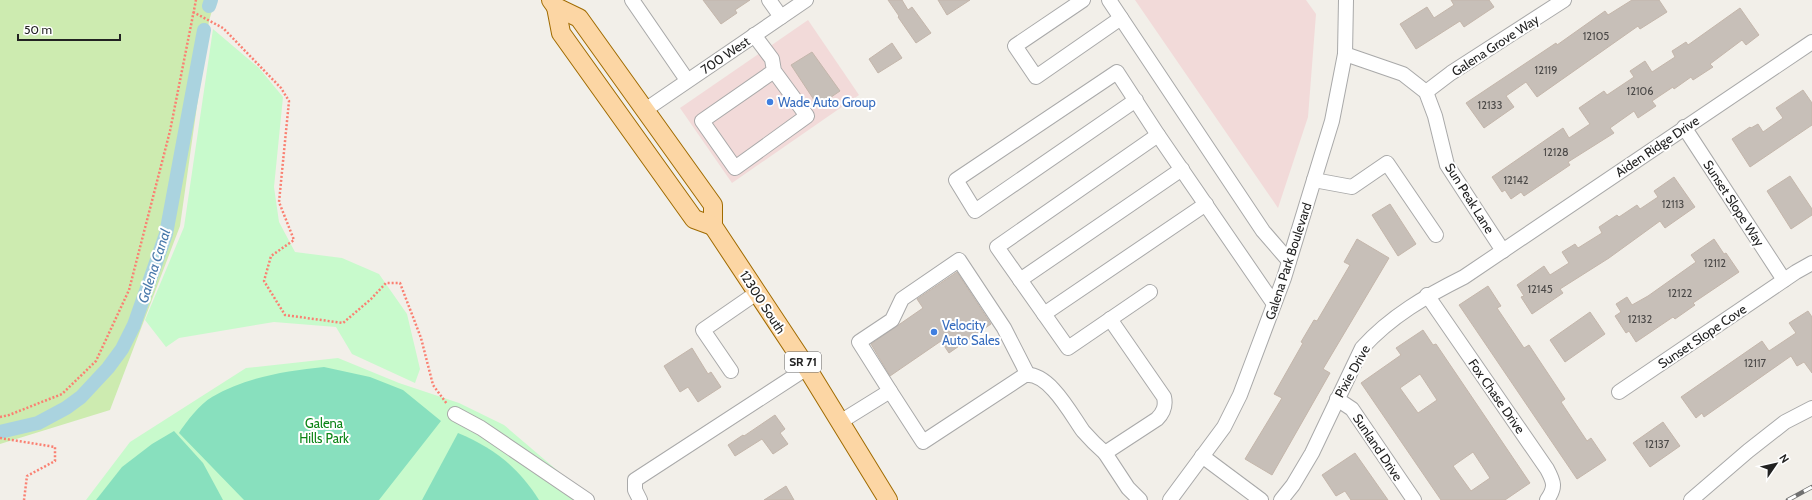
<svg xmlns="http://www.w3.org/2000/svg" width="1812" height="500" viewBox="0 0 1812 500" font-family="Cabin,sans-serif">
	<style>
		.commercial { fill: #f2dad9 }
		.grass { fill: #cdebb0 }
		.park { fill: #c8facc }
		.pitch { fill: #88e0be }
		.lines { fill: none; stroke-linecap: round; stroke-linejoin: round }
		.canal { stroke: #aad3df; stroke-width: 14 }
		.building { fill: #c7bfb8; stroke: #c4b6ab; fill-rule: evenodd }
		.minor-casing { stroke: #a9a9a9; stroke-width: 16 }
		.major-casing { stroke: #a06b00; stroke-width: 20 }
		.path { stroke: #fa8072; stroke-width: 2.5; stroke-dasharray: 2 2; stroke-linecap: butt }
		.minor { stroke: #fff; stroke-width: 14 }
		.major { stroke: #fcd6a4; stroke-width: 18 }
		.rail-casing { stroke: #707070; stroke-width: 4.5 }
		.rail { stroke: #fff; stroke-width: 3; stroke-dasharray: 9; stroke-linecap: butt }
		.shop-dot { fill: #3f7fe0; stroke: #fff; stroke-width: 1.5 }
		.labels { text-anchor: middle; stroke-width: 4; stroke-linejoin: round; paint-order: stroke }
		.number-label { font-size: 11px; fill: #4b4948 }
		.shield { fill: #fff; stroke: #646464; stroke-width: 1 }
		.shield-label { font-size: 12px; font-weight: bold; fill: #222 }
		.street-label { font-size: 13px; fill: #222; stroke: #fff }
		.shop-label { font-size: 13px; fill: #366cbe; stroke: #fff; text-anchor: start }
		.park-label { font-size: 13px; fill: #0c8416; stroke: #fff }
		.water-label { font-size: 14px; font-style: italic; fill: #4a7aab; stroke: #fff }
	</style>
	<rect width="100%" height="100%" fill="#f2efe9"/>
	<g class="commercial">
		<path d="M1135 0H1306L1316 14 1308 117 1278 208Z"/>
		<path d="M808 20 859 95 732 183 680 108Z"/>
	</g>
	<path class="grass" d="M0 0H215L209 21 180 226 110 410 0 444Z"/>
	<g class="park">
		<path d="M213 29 259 68 283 97 274 187 279 222 295 252 342 258 379 274 407 314 420 369 415 383 352 354 336 327 274 322 179 338 166 347 145 320 184 227Z"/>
		<path d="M338 358 399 383 459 403 504 425 592 500H86L130 442 246 368Z"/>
	</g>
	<g class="pitch">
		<path d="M324 367 370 377 403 390 441 421 379 500H244L179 433C186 422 200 404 212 397 246 377 286 371 324 367Z"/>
		<path d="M174 431 203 463 223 500H96L122 467 152 444Z"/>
		<path d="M458 433C494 448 518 467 539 500H422Z"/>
	</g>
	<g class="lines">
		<g class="canal">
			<path d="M209 6 211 0"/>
			<path d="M0 432 38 423 66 408 81 397 108 368 122 349 134 325 166 234 204 30"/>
		</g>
	</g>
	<g class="building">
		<path d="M703 0H750L735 10 737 13 721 24Z"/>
		<path d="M888 0H902L908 10 912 7 931 33 916 43 898 17 899 16Z"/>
		<path d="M938 0H970L947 15Z"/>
		<path d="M1451 0H1489L1494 7 1464 27 1460 21 1416 49 1400 24 1427 7 1434 18 1454 5Z"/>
		<path d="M1632 0H1659L1667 12 1640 29 1638 26 1537 97 1526 82 1506 96 1514 107 1484 128 1466 103 1556 43 1557 45 1605 11 1608 15Z"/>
		<path d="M1740 8 1759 35 1746 45 1742 40 1710 64 1713 67 1693 80 1691 77 1674 89 1673 87 1652 101 1656 106 1638 118 1634 111 1610 128 1614 133 1568 162 1570 165 1524 196 1521 192 1511 199 1505 190 1502 192 1492 177 1563 128 1569 138 1590 124 1579 108 1604 91 1607 95 1634 77 1630 71 1645 61 1652 72 1675 57 1672 51 1686 42 1688 45Z"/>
		<path d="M892 43 902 58 878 73 869 59Z"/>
		<path d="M812 52 840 91 818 106 791 65Z"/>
		<path d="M1803 90 1812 103V125L1750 167 1732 139 1750 127 1751 128 1758 124 1763 132 1783 118 1776 108Z"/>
		<path d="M1790 176 1812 209V215L1791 229 1767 191Z"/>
		<path d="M1674 177 1695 207 1665 228 1660 221 1609 258 1560 289 1563 293 1532 314 1521 297 1524 296 1517 285 1544 266 1550 275 1569 263 1562 252 1575 244 1578 248 1602 233 1599 227 1617 215 1619 217 1637 205 1640 209 1658 197 1654 191Z"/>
		<path d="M1390 204 1416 244 1398 256 1372 215Z"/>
		<path d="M1357 239 1389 258 1323 369 1330 373 1272 475 1245 459 1282 398 1274 394 1303 343 1301 342 1314 320 1317 321 1350 265 1344 262Z"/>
		<path d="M1714 239 1724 254 1726 253 1739 272 1693 303 1695 305 1675 319 1673 317 1636 342 1629 331 1626 333 1615 316 1621 312 1616 304 1627 297 1632 305 1648 296 1696 262 1691 255Z"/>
		<path d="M957 272 991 324 949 353 941 341 890 376 871 344 923 308 917 299Z"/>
		<path d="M1488 286 1501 306 1497 308 1524 348 1529 345 1565 399 1561 402 1587 441 1591 438 1606 460 1577 479 1459 305Z"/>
		<path d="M1808 311 1812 317V373L1804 362 1797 366 1791 356 1704 417 1702 413 1696 418 1681 397 1762 341 1769 351 1796 333 1789 323Z"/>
		<path d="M1590 312 1605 334 1565 362 1550 340Z"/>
		<path d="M1423 330 1433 345 1436 344 1530 483 1505 500H1441L1361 383 1401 355 1396 348ZM1420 374 1437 400 1418 413 1400 388ZM1473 452 1490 478 1471 491 1453 466Z"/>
		<path d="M692 348 708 374 711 372 721 387 698 402 688 387 680 392 664 366Z"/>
		<path d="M775 415 785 429 780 433 788 444 773 454 762 439 735 456 728 445 743 435 744 436Z"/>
		<path d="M1663 422 1680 446 1650 467 1633 443Z"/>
		<path d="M1355 453 1388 500H1351L1345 491 1336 496 1322 475Z"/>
		<path d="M786 486 794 500H764Z"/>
	</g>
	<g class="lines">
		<g class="minor-casing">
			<g id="minor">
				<path d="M632 0 687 80"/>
				<path d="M769 0 781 17"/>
				<path d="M1083 0 1015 46 1036 77 1121 18"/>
				<path d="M1109 0 1263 231 1289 261"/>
				<path d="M754 35 772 59 774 71 702 121 735 168 807 116 774 71"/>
				<path d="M1345 54 1403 74 1426 92 1435 116 1447 165 1503 251"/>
				<path d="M1426 92 1451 73 1564 0"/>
				<path d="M1136 100 975 211 956 180 1117 72 1158 135 1274 304"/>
				<path d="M645 110 806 0"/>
				<path d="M1684 127 1784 280"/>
				<path d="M1314 180 1352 187 1387 163 1436 235"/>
				<path d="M1020 280 1182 169"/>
				<path d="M1150 292 1068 348 997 247 1158 135"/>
				<path d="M1427 295 1547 469C1554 482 1556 487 1547 500"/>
				<path d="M1044 314 1206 204"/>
				<path d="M1110 319 1164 397C1166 406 1164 412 1157 419L1105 453 1128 488 1140 500"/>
				<path d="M731 371 703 330 758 292"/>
				<path d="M890 391 859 342 892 320 902 299 959 260 1004 328 1028 375"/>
				<path d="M1619 392 1796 272 1812 263"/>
				<path d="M1337 399 1352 409 1414 500"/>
				<path d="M455 414 481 428 587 500"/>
				<path d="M840 422 890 391 923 442 1025 375C1049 372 1071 414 1083 431 1090 439 1097 446 1105 453"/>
				<path d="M1202 456 1261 500"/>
				<path d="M640 500 635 490V480L807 368"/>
				<path d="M1170 500 1224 427 1240 395 1284 278 1332 121 1345 54 1346 0"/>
				<path d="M1281 500 1293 485 1312 453 1362 348C1391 316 1426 296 1464 277L1812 42"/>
				<path d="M1691 500 1748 451 1785 422 1812 408"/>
			</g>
		</g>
		<g class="major-casing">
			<g id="major">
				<path d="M551 0 556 7 579 18 713 205V226L807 368 888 500"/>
				<path d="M556 7 561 33 694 219 713 226"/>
			</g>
		</g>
		<g class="path">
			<path d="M193 12 223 28 281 88 289 101 279 202 294 240 271 256 264 281 285 315 343 323 371 299 386 283H400L421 338 433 385 447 404"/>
			<path d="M0 417 9 415 62 394 96 361 129 290 170 131 196 0"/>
			<path d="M0 438 55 447V461L27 476 24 500"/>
		</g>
		<use href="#minor" class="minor"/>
		<use href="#major" class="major"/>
		<g class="rail-casing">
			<path id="rail" d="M1788 500 1812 487"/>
		</g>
		<use href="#rail" class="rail"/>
	</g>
	<g class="shop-dot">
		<circle cx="770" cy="102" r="4"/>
		<circle cx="934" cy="332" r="4"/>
	</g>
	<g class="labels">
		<g class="number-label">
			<text x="1596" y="40">12105</text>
			<text x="1546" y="74">12119</text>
			<text x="1640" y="95">12106</text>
			<text x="1490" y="109">12133</text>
			<text x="1556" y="156">12128</text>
			<text x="1516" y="184">12142</text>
			<text x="1673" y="208">12113</text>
			<text x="1715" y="267">12112</text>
			<text x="1540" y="293">12145</text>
			<text x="1680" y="297">12122</text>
			<text x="1640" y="323">12132</text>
			<text x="1755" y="367">12117</text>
			<text x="1657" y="448">12137</text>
		</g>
		<rect class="shield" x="785" y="352" width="36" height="20" rx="3"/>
		<g class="shield-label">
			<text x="803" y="366">SR 71</text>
		</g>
		<g class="street-label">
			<text transform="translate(1495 45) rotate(-33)" y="5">Galena Grove Way</text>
			<text transform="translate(725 55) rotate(-34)" y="5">700 West</text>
			<text transform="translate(1657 146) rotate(-34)" y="5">Aiden Ridge Drive</text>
			<text transform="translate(1470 198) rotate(58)" y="5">Sun Peak Lane</text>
			<text transform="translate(1734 203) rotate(57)" y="5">Sunset Slope Way</text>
			<text transform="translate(1288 261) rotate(-72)" y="5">Galena Park Boulevard</text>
			<text transform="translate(763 302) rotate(57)" y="5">12300 South</text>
			<text transform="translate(1702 336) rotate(-34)" y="5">Sunset Slope Cove</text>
			<text transform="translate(1352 371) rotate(-61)" y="5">Pixie Drive</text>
			<text transform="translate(1497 396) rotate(55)" y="5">Fox Chase Drive</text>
			<text transform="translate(1378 447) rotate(56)" y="5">Sunland Drive</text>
		</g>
		<g class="shop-label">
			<text x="778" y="107">Wade Auto Group</text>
			<text x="942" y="330">Velocity<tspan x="942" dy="15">Auto Sales</tspan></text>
		</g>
		<g class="park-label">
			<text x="324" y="428">Galena<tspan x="324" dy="15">Hills Park</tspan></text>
		</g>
		<g class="water-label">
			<text transform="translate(154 266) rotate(-72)" y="5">Galena Canal</text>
		</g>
	</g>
	<g transform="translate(1776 464) rotate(56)" stroke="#ffffff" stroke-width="3" paint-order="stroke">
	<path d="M0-3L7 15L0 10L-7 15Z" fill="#222222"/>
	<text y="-6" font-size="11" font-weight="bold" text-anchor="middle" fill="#222222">N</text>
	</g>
	<path d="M18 34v6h102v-6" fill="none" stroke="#222222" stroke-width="2"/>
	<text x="24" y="34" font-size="12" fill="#222222" stroke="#ffffff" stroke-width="3" paint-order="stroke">50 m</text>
</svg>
